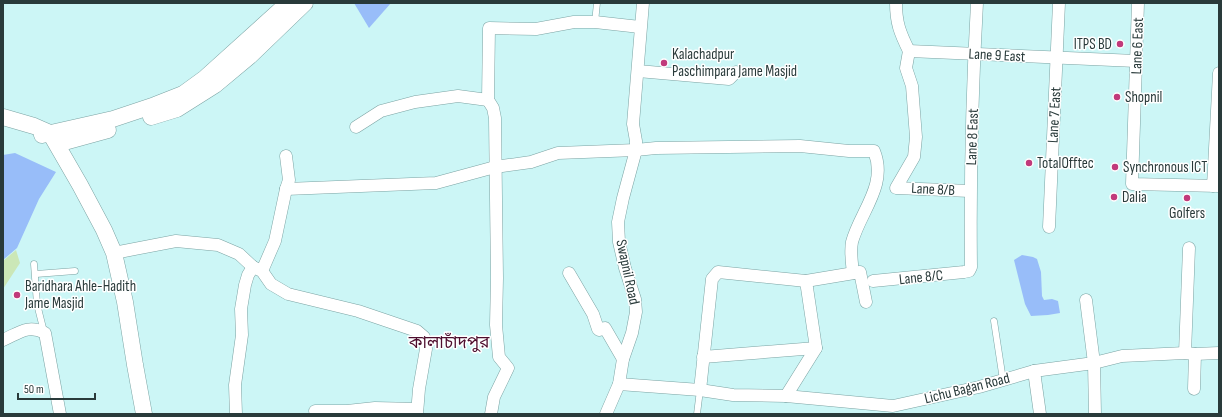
<svg xmlns="http://www.w3.org/2000/svg" width="1222" height="417" viewBox="0 0 1222 417" font-family="'Sofia Sans Condensed','Noto Sans Bengali',sans-serif">
	<style>
		.green { fill: #cbe7b7 }
		.water { fill: #98bdf9 }
		.lines { fill: none; stroke-linecap: round; stroke-linejoin: round }
		.lane-casing { stroke: #7ba3a3; stroke-width: 7 }
		.street-casing { stroke: #7ba3a3; stroke-width: 13 }
		.secondary-casing { stroke: #7ba3a3; stroke-width: 17 }
		.lane { stroke: #fff; stroke-width: 6 }
		.street { stroke: #fff; stroke-width: 12 }
		.secondary { stroke: #fff; stroke-width: 16 }
		.poi-dot { fill: #c13a7b; stroke: #fff; stroke-width: 1.5 }
		.labels { text-anchor: middle; stroke-width: 3; stroke-linejoin: round; paint-order: stroke }
		.poi-label { font-size: 15px; fill: #293a3a; stroke: #fff; text-anchor: start }
		.street-label { font-size: 15px; fill: #293a3a; stroke: #fff }
		.quarter-label { font-size: 17px; fill: #4d0d2d; stroke: #fff }
	</style>
	<rect width="100%" height="100%" fill="#ccf6f6"/>
	<path class="green" d="M16 250 20 263 3 289V261Z"/>
	<g class="water">
		<path d="M354 3H391L369 28Z"/>
		<path d="M15 153 56 172 39 199 17 248 3 260V155Z"/>
		<path d="M1022 255 1033 257 1037 259 1041 272 1042 296 1044 300 1052 299 1058 301 1060 313 1048 315 1031 316 1025 304 1014 260Z"/>
	</g>
	<g class="lines">
		<g class="lane-casing">
			<g id="lane">
				<path d="M595 22 597 3"/>
				<path d="M34 264 37 304 44 332"/>
				<path d="M36 274 75 271"/>
				<path d="M994 321 1003 380"/>
				<path d="M697 414 700 390"/>
			</g>
		</g>
		<g class="street-casing">
			<g id="street">
				<path d="M896 3C896 23 900 33 909 51"/>
				<path d="M1138 3 1132 184 1219 186"/>
				<path d="M909 51 1136 61"/>
				<path d="M909 51 906 68 912 86 916 137 914 157 896 188 970 191"/>
				<path d="M638 71 729 79 736 72"/>
				<path d="M356 127 381 111 415 102 458 96 488 100"/>
				<path d="M1213 186 1219 73"/>
				<path d="M286 189 436 183 495 167 531 162 558 153 636 150 656 148 800 146 849 151H874C888 185 860 212 852 242 850 252 852 263 853 273"/>
				<path d="M1049 227 1059 3"/>
				<path d="M114 253 176 241 218 245 239 254 253 267 262 271 271 284 288 294 358 311 417 331 424 337 426 349 419 389 417 414"/>
				<path d="M262 271 275 241 286 189 289 180 286 156"/>
				<path d="M569 273 593 314 598 329 599 330 605 328 623 359"/>
				<path d="M873 281 964 272 969 271 971 267C970 179 972 91 977 3"/>
				<path d="M1086 300 1094 363 1095 414"/>
				<path d="M3 340C19 333 28 324 45 333L60 414"/>
				<path d="M1185 353 1189 248"/>
				<path d="M703 357 816 348"/>
				<path d="M1034 371 1040 414"/>
				<path d="M619 384 700 390 733 395 786 396 893 406 979 387 1034 371 1094 363 1122 356 1185 353 1195 354 1219 353"/>
				<path d="M1194 389 1195 354"/>
				<path d="M700 390 712 279 718 272 806 281 860 272 866 302"/>
				<path d="M786 396 816 348 806 281"/>
				<path d="M315 411H347L375 408 417 409"/>
				<path d="M236 414 235 385 242 335 241 309 245 285 248 275 253 267"/>
				<path d="M491 414 494 397 508 368 499 357 496 325 497 278 495 118 493 108 488 100 489 28 536 29 574 22H595L640 27"/>
				<path d="M606 414 619 384 623 359 632 333 636 312 635 299 625 268 619 242 618 222 623 198 636 150V141L633 124 643 3"/>
			</g>
		</g>
		<g class="secondary-casing">
			<g id="secondary">
				<path d="M3 117 34 126 50 133 80 185 104 230 114 253 125 302 135 365 144 414"/>
				<path d="M151 117 177 109 215 85 251 55 305 3"/>
				<path d="M42 135 113 119 155 105 183 94 205 78 288 3"/>
				<path d="M57 144 108 130"/>
			</g>
		</g>
		<use href="#lane" class="lane"/>
		<use href="#street" class="street"/>
		<use href="#secondary" class="secondary"/>
	</g>
	<g class="poi-dot">
		<circle cx="1120" cy="44" r="4"/>
		<circle cx="664" cy="63" r="4"/>
		<circle cx="1117" cy="97" r="4"/>
		<circle cx="1029" cy="163" r="4"/>
		<circle cx="1115" cy="167" r="4"/>
		<circle cx="1114" cy="197" r="4"/>
		<circle cx="1187" cy="198" r="4"/>
		<circle cx="17" cy="295" r="4"/>
	</g>
	<g class="labels">
		<g class="poi-label">
			<text x="1112" y="49" text-anchor="end">ITPS BD</text>
			<text x="672" y="59">Kalachadpur<tspan x="672" dy="17">Paschimpara Jame Masjid</tspan></text>
			<text x="1125" y="102">Shopnil</text>
			<text x="1037" y="168">TotalOfftec</text>
			<text x="1123" y="172">Synchronous ICT</text>
			<text x="1122" y="202">Dalia</text>
			<text x="1187" y="218" text-anchor="middle">Golfers</text>
			<text x="25" y="291">Baridhara Ahle-Hadith<tspan x="25" dy="17">Jame Masjid</tspan></text>
		</g>
		<g class="street-label">
			<text transform="translate(1137 46) rotate(-88)" y="5">Lane 6 East</text>
			<text transform="translate(997 55) rotate(3)" y="5">Lane 9 East</text>
			<text transform="translate(1054 115) rotate(-87)" y="5">Lane 7 East</text>
			<text transform="translate(972 137) rotate(-88)" y="5">Lane 8 East</text>
			<text transform="translate(933 189) rotate(3)" y="5">Lane 8/B</text>
			<text transform="translate(628 272) rotate(78)" y="5">Swapnil Road</text>
			<text transform="translate(921 277) rotate(-6)" y="5">Lane 8/C</text>
			<text transform="translate(967 388) rotate(-14)" y="5">Lichu Bagan Road</text>
		</g>
		<g class="quarter-label">
			<text x="449" y="348">কালাচাঁদপুর</text>
		</g>
	</g>
	<rect width="1222" height="417" fill="none" stroke="#293a3a" stroke-width="8"/>
	<path d="M18 393v6h77v-6" fill="none" stroke="#293a3a" stroke-width="2"/>
	<text x="24" y="393" font-size="12" fill="#293a3a" stroke="#ffffff" stroke-width="3" paint-order="stroke">50 m</text>
</svg>
